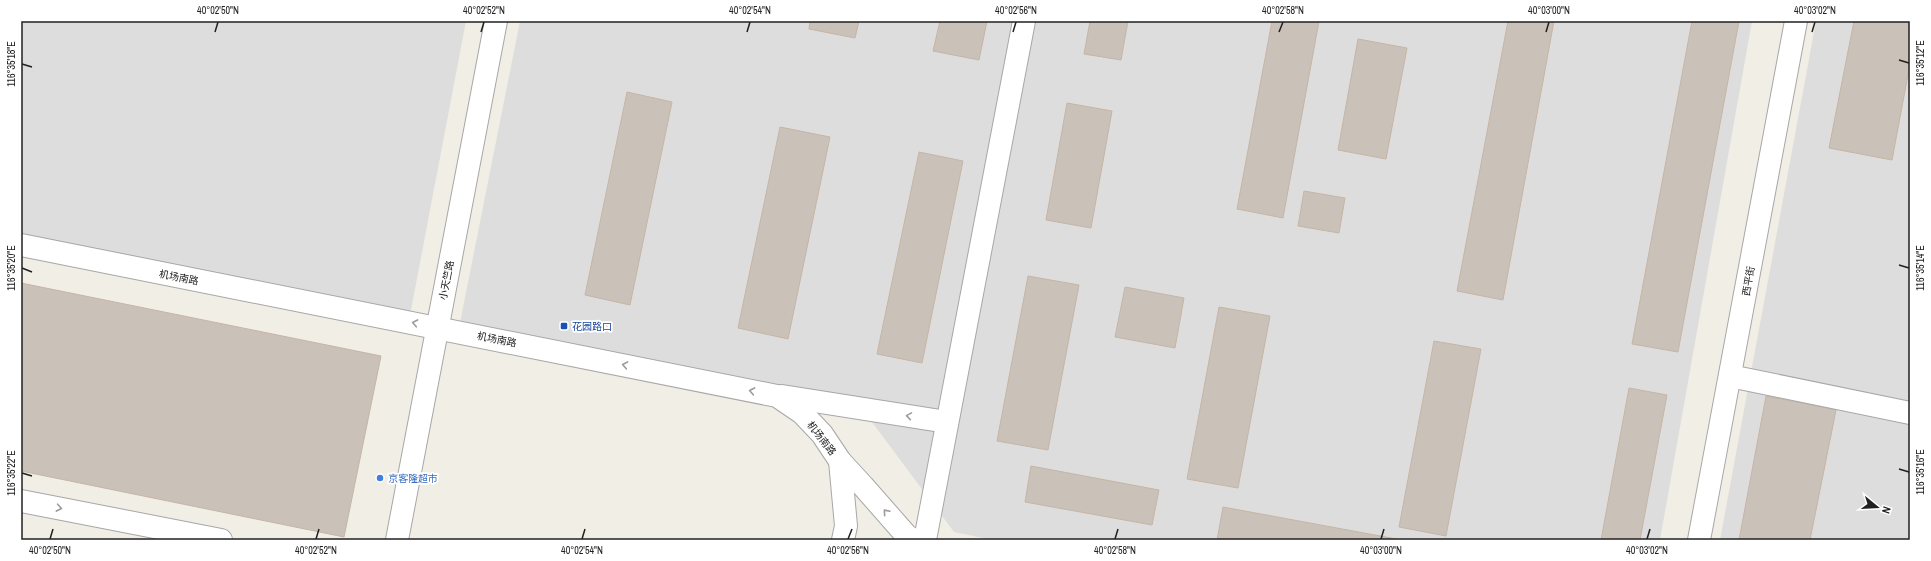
<svg xmlns="http://www.w3.org/2000/svg" width="1931" height="561" viewBox="0 0 1931 561" font-family="'Archivo Narrow','Noto Sans SC',sans-serif">
	<style>
		.residential { fill: #dedddd }
		.building { fill: #cac1b8; stroke: #c5b5a6 }
		.lines { fill: none; stroke-linecap: round; stroke-linejoin: round }
		.minor-casing { stroke: #a7a7a7; stroke-width: 24 }
		.tertiary-casing { stroke: #a7a7a7; stroke-width: 24 }
		.minor { stroke: #fff; stroke-width: 22 }
		.tertiary { stroke: #fff; stroke-width: 22 }
		.oneway { stroke: #9b9b9b }
		.ticks { fill: none; stroke: #202020; stroke-width: 1.5 }
		.transit-dot { fill: #1a4fb4; stroke: #fff; stroke-width: 1.5 }
		.shop-dot { fill: #3f7fe0; stroke: #fff; stroke-width: 1.5 }
		.labels { text-anchor: middle; stroke-width: 3.5; stroke-linejoin: round; paint-order: stroke }
		.street-label { font-size: 10px; fill: #202020; stroke: #fff }
		.transit-label { font-size: 10px; fill: #164399; stroke: #fff; text-anchor: start }
		.shop-label { font-size: 10px; fill: #366cbe; stroke: #fff; text-anchor: start }
		.neatline { fill: none; stroke: #202020; stroke-width: 1.5 }
		.ticks-label { font-size: 10px; text-anchor: middle; fill: #202020 }
	</style>
	<rect width="100%" height="100%" fill="#f1eee5"/>
	<g class="residential">
		<path d="M21 21H466L407 331 21 251Z"/>
		<path d="M520 21H1752L1660 540H993L954 532 860 406 456 343Z"/>
		<path d="M1816 21H1910V540H1720Z"/>
	</g>
	<g class="building">
		<path d="M810 21H859L855 38 809 29Z"/>
		<path d="M940 21H987L979 60 933 51Z"/>
		<path d="M1090 21H1128L1121 60 1084 54Z"/>
		<path d="M1272 21H1319L1283 218 1237 209Z"/>
		<path d="M1508 21H1554L1503 300 1457 291Z"/>
		<path d="M1692 21H1739L1678 352 1632 344Z"/>
		<path d="M1854 21H1910V64L1892 160 1829 148Z"/>
		<path d="M1358 39 1407 48 1386 159 1338 150Z"/>
		<path d="M627 92 672 102 630 305 585 295Z"/>
		<path d="M1067 103 1112 111 1091 228 1046 220Z"/>
		<path d="M780 127 830 137 788 339 738 328Z"/>
		<path d="M919 152 963 161 922 363 877 354Z"/>
		<path d="M1304 191 1345 198 1339 233 1298 226Z"/>
		<path d="M1028 276 1079 285 1048 450 997 441Z"/>
		<path d="M21 283 381 356 344 537 21 471Z"/>
		<path d="M1125 287 1184 298 1175 348 1115 337Z"/>
		<path d="M1219 307 1270 316 1238 488 1187 479Z"/>
		<path d="M1434 341 1481 349 1446 536 1399 527Z"/>
		<path d="M1629 388 1667 395 1640 540H1601Z"/>
		<path d="M1766 396 1836 410 1810 540H1739Z"/>
		<path d="M1031 466 1159 490 1152 525 1025 502Z"/>
		<path d="M1223 507 1402 540H1217Z"/>
	</g>
	<g class="lines">
		<g class="minor-casing">
			<g id="minor">
				<path d="M1730 376 1910 413"/>
				<path d="M925 540 1024 21"/>
			</g>
		</g>
		<g class="tertiary-casing">
			<g id="tertiary">
				<path d="M21 245 777 396 802 413 822 434 840 461 863 486 906 535 913 540"/>
				<path d="M782 396 947 422"/>
				<path d="M840 461 846 526 843 540"/>
				<path d="M21 501 221 540"/>
				<path d="M397 540 496 21"/>
				<path d="M1699 540 1796 21"/>
			</g>
		</g>
		<use href="#minor" class="minor"/>
		<use href="#tertiary" class="tertiary"/>
	</g>
	<defs><path id="oneway-chevron" d="M-2-3.5L2.5 0L-2 3.5" fill="none" stroke-width="1.6" stroke-linecap="round" stroke-linejoin="round"/></defs>
	<g class="oneway">
		<use href="#oneway-chevron" transform="translate(415 323) rotate(-169)"/>
		<use href="#oneway-chevron" transform="translate(625 365) rotate(-169)"/>
		<use href="#oneway-chevron" transform="translate(752 391) rotate(-169)"/>
		<use href="#oneway-chevron" transform="translate(909 416) rotate(-171)"/>
		<use href="#oneway-chevron" transform="translate(59 508) rotate(11)"/>
		<use href="#oneway-chevron" transform="translate(886 512) rotate(-131)"/>
	</g>
	<path class="ticks" d="M215 32 218 22M481 32 484 22M747 32 750 22M1013 32 1016 22M1279 32 1283 22M1546 32 1549 22M1812 32 1815 22M1899 60 1909 63M22 64 32 67M1899 265 1909 268M22 268 32 272M1899 469 1909 472M22 473 32 476M50 539 53 529M316 539 319 529M582 539 585 529M848 539 852 529M1115 539 1118 529M1381 539 1384 529M1647 539 1650 529"/>
	<rect class="transit-dot" x="560" y="322" width="8" height="8" rx="2"/>
	<circle class="shop-dot" cx="380" cy="478" r="4"/>
	<g class="labels">
		<g class="street-label">
			<text transform="translate(179 277) rotate(11)" y="4">机场南路</text>
			<text transform="translate(446 280) rotate(-79)" y="4">小天竺路</text>
			<text transform="translate(1748 281) rotate(-80)" y="4">西平街</text>
			<text transform="translate(497 339) rotate(11)" y="4">机场南路</text>
			<text transform="translate(822 438) rotate(52)" y="4">机场南路</text>
		</g>
		<g class="transit-label">
			<text x="572" y="330">花园路口</text>
		</g>
		<g class="shop-label">
			<text x="388" y="482">京客隆超市</text>
		</g>
	</g>
	<rect width="1931" height="561" fill="none" stroke="#ffffff" stroke-width="44"/>
	<g transform="translate(1877 507) rotate(108)" stroke="#ffffff" stroke-width="3" paint-order="stroke">
	<path d="M0-3L7 15L0 10L-7 15Z" fill="#202020"/>
	<text y="-6" font-size="11" font-weight="bold" text-anchor="middle" fill="#202020">N</text>
	</g>
	<rect x="22" y="22" width="1887" height="517" class="neatline"/>
	<g class="ticks-label">
		<text x="218" y="14">40°02'50"N</text>
		<text x="484" y="14">40°02'52"N</text>
		<text x="750" y="14">40°02'54"N</text>
		<text x="1016" y="14">40°02'56"N</text>
		<text x="1283" y="14">40°02'58"N</text>
		<text x="1549" y="14">40°03'00"N</text>
		<text x="1815" y="14">40°03'02"N</text>
		<text transform="translate(1920 63) rotate(-90)" y="4">116°35'12"E</text>
		<text transform="translate(11 64) rotate(-90)" y="4">116°35'18"E</text>
		<text transform="translate(1920 268) rotate(-90)" y="4">116°35'14"E</text>
		<text transform="translate(11 268) rotate(-90)" y="4">116°35'20"E</text>
		<text transform="translate(1920 472) rotate(-90)" y="4">116°35'16"E</text>
		<text transform="translate(11 473) rotate(-90)" y="4">116°35'22"E</text>
		<text x="50" y="554">40°02'50"N</text>
		<text x="316" y="554">40°02'52"N</text>
		<text x="582" y="554">40°02'54"N</text>
		<text x="848" y="554">40°02'56"N</text>
		<text x="1115" y="554">40°02'58"N</text>
		<text x="1381" y="554">40°03'00"N</text>
		<text x="1647" y="554">40°03'02"N</text>
	</g>
</svg>
